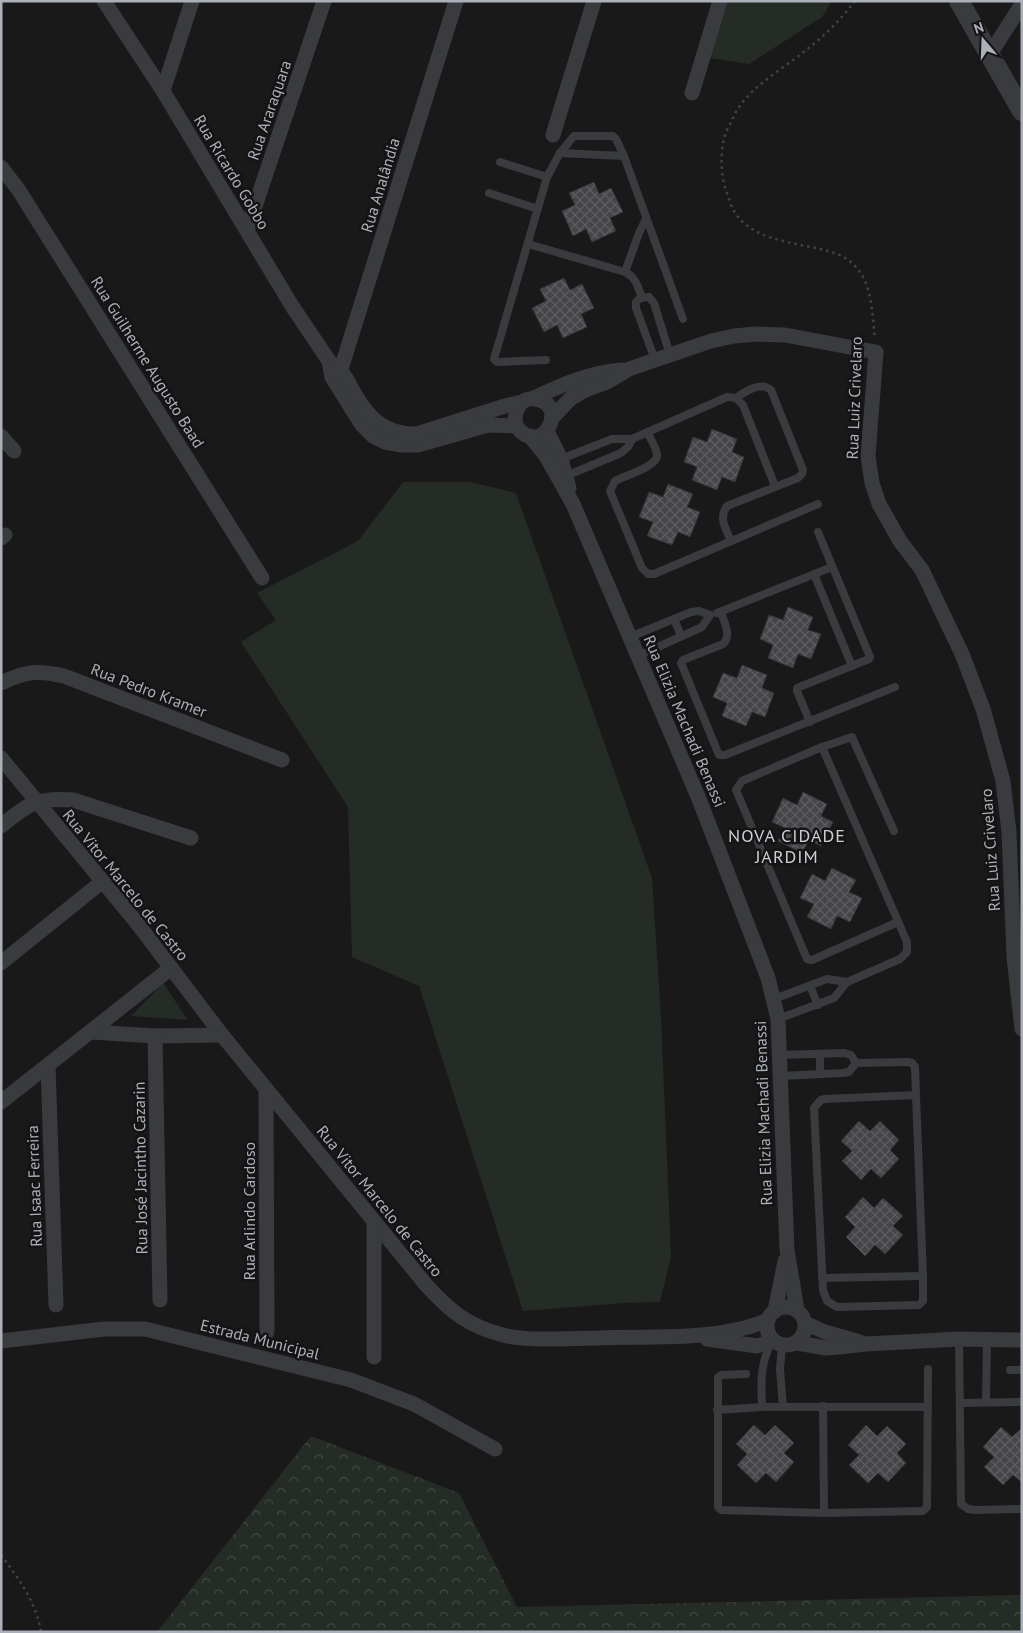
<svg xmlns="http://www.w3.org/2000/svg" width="1023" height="1633" viewBox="0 0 1023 1633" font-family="'PT Sans',sans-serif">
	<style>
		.forest { fill: url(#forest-crowns) }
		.park { fill: #252c26 }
		.building { fill: url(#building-cross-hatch); stroke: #333336 }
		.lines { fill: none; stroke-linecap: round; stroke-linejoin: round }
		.path { stroke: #404246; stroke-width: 2.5; stroke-dasharray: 2.5 4; stroke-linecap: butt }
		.service { stroke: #3a3b3f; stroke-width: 8 }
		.minor { stroke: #3a3b3f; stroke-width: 15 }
		.tertiary { stroke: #3a3b3f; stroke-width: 20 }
		.labels { text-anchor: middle; stroke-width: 5; stroke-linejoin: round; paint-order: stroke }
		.street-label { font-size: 16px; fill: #acb0b9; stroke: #141415 }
		.neighbourhood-label { font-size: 18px; letter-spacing: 1px; fill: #cdcfd5; stroke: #141415 }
	</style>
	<defs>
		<pattern id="forest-crowns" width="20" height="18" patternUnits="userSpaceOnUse" patternTransform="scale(1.25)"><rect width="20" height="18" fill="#252c26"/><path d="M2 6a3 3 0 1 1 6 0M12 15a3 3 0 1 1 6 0" fill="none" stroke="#424843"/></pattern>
		<pattern id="building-cross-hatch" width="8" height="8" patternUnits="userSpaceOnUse" patternTransform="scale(1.25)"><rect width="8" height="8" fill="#46464a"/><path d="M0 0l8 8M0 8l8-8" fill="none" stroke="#5e5e62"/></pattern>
	</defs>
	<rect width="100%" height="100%" fill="#19191a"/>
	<path class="forest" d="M311 1436 459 1493 517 1607 1022 1595V1632H157Z"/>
	<g class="park">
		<path d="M725 1H832L822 17 749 64 709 58Z"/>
		<path d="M403 482H470L516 493 652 878 661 1018 671 1256 660 1302 623 1303 523 1311 419 986 352 957 348 807 241 642 276 620 257 593 358 541Z"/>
		<path d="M163 983 188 1020 131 1016Z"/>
	</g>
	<g class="building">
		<path d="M594 182 599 194 611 188 623 212 610 218 616 231 592 242 586 229 573 236 562 211 575 205 569 193Z"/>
		<path d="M564 278 570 290 582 284 594 308 581 314 587 327 563 338 557 325 544 332 532 308 546 301 540 289Z"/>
		<path d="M712 429 737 439 732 452 744 457 735 482 722 477 717 490 692 480 697 467 684 462 693 437 707 442Z"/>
		<path d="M668 484 693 494 687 507 700 512 690 537 678 532 672 545 647 536 653 522 639 517 649 492 663 497Z"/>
		<path d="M788 607 813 617 808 630 821 634 811 659 798 654 793 668 768 658 773 645 760 639 769 615 783 620Z"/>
		<path d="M742 665 767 675 762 688 774 693 765 717 752 712 746 726 722 716 727 703 713 697 723 673 737 678Z"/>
		<path d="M803 792 827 804 821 816 833 822 821 846 809 840 802 853 778 841 785 828 772 822 783 798 797 805Z"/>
		<path d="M832 868 856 880 849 892 862 898 850 922 837 916 831 929 807 917 814 904 800 898 812 874 825 881Z"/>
		<path d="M859 1121 870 1131 880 1121 899 1140 890 1150 899 1159 881 1178 871 1169 861 1180 842 1161 852 1151 841 1141Z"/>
		<path d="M863 1197 874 1208 883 1198 903 1216 893 1226 903 1235 885 1254 875 1245 865 1256 846 1237 855 1227 845 1217Z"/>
		<path d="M754 1425 765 1435 775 1425 794 1443 784 1453 794 1462 776 1482 766 1473 756 1483 737 1465 747 1454 736 1444Z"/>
		<path d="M866 1425 877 1436 887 1426 906 1444 897 1453 906 1463 888 1482 878 1473 868 1483 849 1465 859 1455 848 1445Z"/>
		<path d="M1001 1427 1012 1437 1022 1428V1482L1013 1475 1003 1485 984 1467 994 1457 983 1447Z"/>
	</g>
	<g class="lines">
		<g class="path">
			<path d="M855 1C840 21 821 39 801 54 777 73 745 90 733 118 730 125 725 132 724 139 720 155 721 176 726 191 729 197 730 204 733 209 748 239 791 242 820 249 834 252 846 256 856 267 873 286 872 315 875 339"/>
			<path d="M1 1555C19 1579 36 1602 41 1632"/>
		</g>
		<g class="service">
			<path d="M560 153 624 156"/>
			<path d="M500 162 547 177"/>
			<path d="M489 193 538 209"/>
			<path d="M528 244 625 272C636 277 638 287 642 298"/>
			<path d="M625 272 639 233 646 219"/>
			<path d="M546 360 497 362 494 359 547 177 560 153 574 136H613L616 139 624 156 683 319"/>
			<path d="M655 360 636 308V302L640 298 649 297 654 303 670 355"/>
			<path d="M647 432C650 438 656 447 657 454 659 467 625 475 615 481L610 491 642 568 648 574H654L818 504"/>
			<path d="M632 439 727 397 736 398 743 405 775 486"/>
			<path d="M561 459 612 439H632L628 447 621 453 566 476"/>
			<path d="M731 541C726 529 718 518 727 506L798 478 802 474 803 470 771 390C761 381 746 391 736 398"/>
			<path d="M814 574 852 666"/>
			<path d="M721 612C724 622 732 636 723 644L683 660 681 663 719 755H725L895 687"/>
			<path d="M717 613 832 567"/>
			<path d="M674 619 681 636"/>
			<path d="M630 637 691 612 699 611 710 615 702 627 638 656"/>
			<path d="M810 722 797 691V688L869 659 870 657 818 532"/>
			<path d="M822 747 907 942V952L900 959 847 982"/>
			<path d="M894 831 852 737 822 747 742 781 736 790 807 959 812 960 898 922"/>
			<path d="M810 986 818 1005"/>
			<path d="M774 999 827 979 847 982 834 998 778 1019"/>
			<path d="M820 1054V1074"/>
			<path d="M780 1055 844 1053 851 1055 856 1063 849 1072 843 1073 781 1076"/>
			<path d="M856 1063 908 1062 912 1063 915 1067 916 1095 923 1276V1301L919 1305 837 1307 827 1301 823 1290 814 1108 821 1100 825 1099 916 1095"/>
			<path d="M822 1278 923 1276"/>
			<path d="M959 1339 961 1504 968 1509 975 1510 1022 1509"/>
			<path d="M782 1345 780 1369 783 1407"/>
			<path d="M1010 1370H1022"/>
			<path d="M746 1374 721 1375 718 1377V1507L721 1510 824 1513 923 1511 927 1507 928 1369"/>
			<path d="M986 1402 987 1340"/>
			<path d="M960 1403 1022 1402"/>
			<path d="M823 1406 824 1513"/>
			<path d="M762 1407C761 1381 760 1366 771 1342"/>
			<path d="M717 1410 762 1407H928"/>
		</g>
		<g class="minor">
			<path d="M104 1 163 91 292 306 329 361 332 377 350 406 362 425 373 436 385 442 402 445H418L488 425 516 426C542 461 571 403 535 399 519 397 513 413 516 426"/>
			<path d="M990 54 1022 4"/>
			<path d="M163 91 192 1"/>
			<path d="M692 93 720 1"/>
			<path d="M553 135 594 1"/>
			<path d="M1 167 18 189 262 578"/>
			<path d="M247 230 324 1"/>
			<path d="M332 364C343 370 347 380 353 391 368 418 385 435 417 434L505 406 522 402"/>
			<path d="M332 377 341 369 456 1"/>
			<path d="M534 398C561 385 591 372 622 370"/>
			<path d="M552 418 570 399 583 391 607 382 629 369 711 341 734 336 757 334 785 335 876 352 868 456 872 483 879 504 900 541 922 570 962 654 983 709 1003 781 1009 832 1014 957 1022 1029"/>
			<path d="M547 431 561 459 569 488"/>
			<path d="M1 436 14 451"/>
			<path d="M530 436 546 456 573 504 699 799 768 978 778 1019 787 1250 797 1310"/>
			<path d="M1 538 5 535"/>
			<path d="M1 683C26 671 37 670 64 676L282 760"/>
			<path d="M1 758 137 923 222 1035 427 1286C451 1312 468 1326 503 1335 528 1342 570 1338 598 1338 649 1336 722 1341 768 1320"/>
			<path d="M1 826C28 804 36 797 73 800L191 838"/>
			<path d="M1 963 103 881"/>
			<path d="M91 1032 155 1036 222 1035"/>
			<path d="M155 1036 160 1300"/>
			<path d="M48 1065 56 1305"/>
			<path d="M266 1089 267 1332"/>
			<path d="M1 1102 171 968"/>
			<circle cx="786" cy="1326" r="19"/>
			<path d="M775 1311 785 1261"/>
			<path d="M805 1323 825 1332 860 1342"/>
			<path d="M707 1339 757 1346 766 1343 770 1337"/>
			<path d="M1 1341 104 1329H145L351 1380 414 1404 495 1449"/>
			<path d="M797 1343 826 1348 839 1347 866 1344 959 1339 1022 1340"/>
			<path d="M374 1357V1221"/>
		</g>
		<path class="tertiary" d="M959 1 1022 111"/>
	</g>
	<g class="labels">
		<g class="street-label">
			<text transform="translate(269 110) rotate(-71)" y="6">Rua Araraquara</text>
			<text transform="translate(232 172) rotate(59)" y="6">Rua Ricardo Gobbo</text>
			<text transform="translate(380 185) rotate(-73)" y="6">Rua Analândia</text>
			<text transform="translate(148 362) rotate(58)" y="6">Rua Guilherme Augusto Baad</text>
			<text transform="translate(854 398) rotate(-88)" y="6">Rua Luiz Crivelaro</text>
			<text transform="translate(149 690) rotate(21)" y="6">Rua Pedro Kramer</text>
			<text transform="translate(685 721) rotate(67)" y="6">Rua Elizia Machadi Benassi</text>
			<text transform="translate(990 850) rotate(-94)" y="6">Rua Luiz Crivelaro</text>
			<text transform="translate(126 885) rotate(51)" y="6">Rua Vitor Marcelo de Castro</text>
			<text transform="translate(763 1113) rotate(-92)" y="6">Rua Elizia Machadi Benassi</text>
			<text transform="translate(140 1168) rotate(-91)" y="6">Rua José Jacintho Cazarin</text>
			<text transform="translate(34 1186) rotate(-92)" y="6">Rua Isaac Ferreira</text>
			<text transform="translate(380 1201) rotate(51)" y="6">Rua Vitor Marcelo de Castro</text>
			<text transform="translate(249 1211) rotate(-90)" y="6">Rua Arlindo Cardoso</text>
			<text transform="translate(260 1339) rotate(14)" y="6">Estrada Municipal</text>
		</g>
		<g class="neighbourhood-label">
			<text x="787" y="842">NOVA CIDADE<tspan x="787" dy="21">JARDIM</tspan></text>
		</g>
	</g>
	<rect width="1023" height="1633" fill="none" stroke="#acb0b9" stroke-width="5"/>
	<g transform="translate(983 40) rotate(341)" stroke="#141415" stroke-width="4" paint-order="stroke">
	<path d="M0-4L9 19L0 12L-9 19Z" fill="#acb0b9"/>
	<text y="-8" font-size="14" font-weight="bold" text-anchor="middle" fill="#acb0b9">N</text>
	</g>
</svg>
